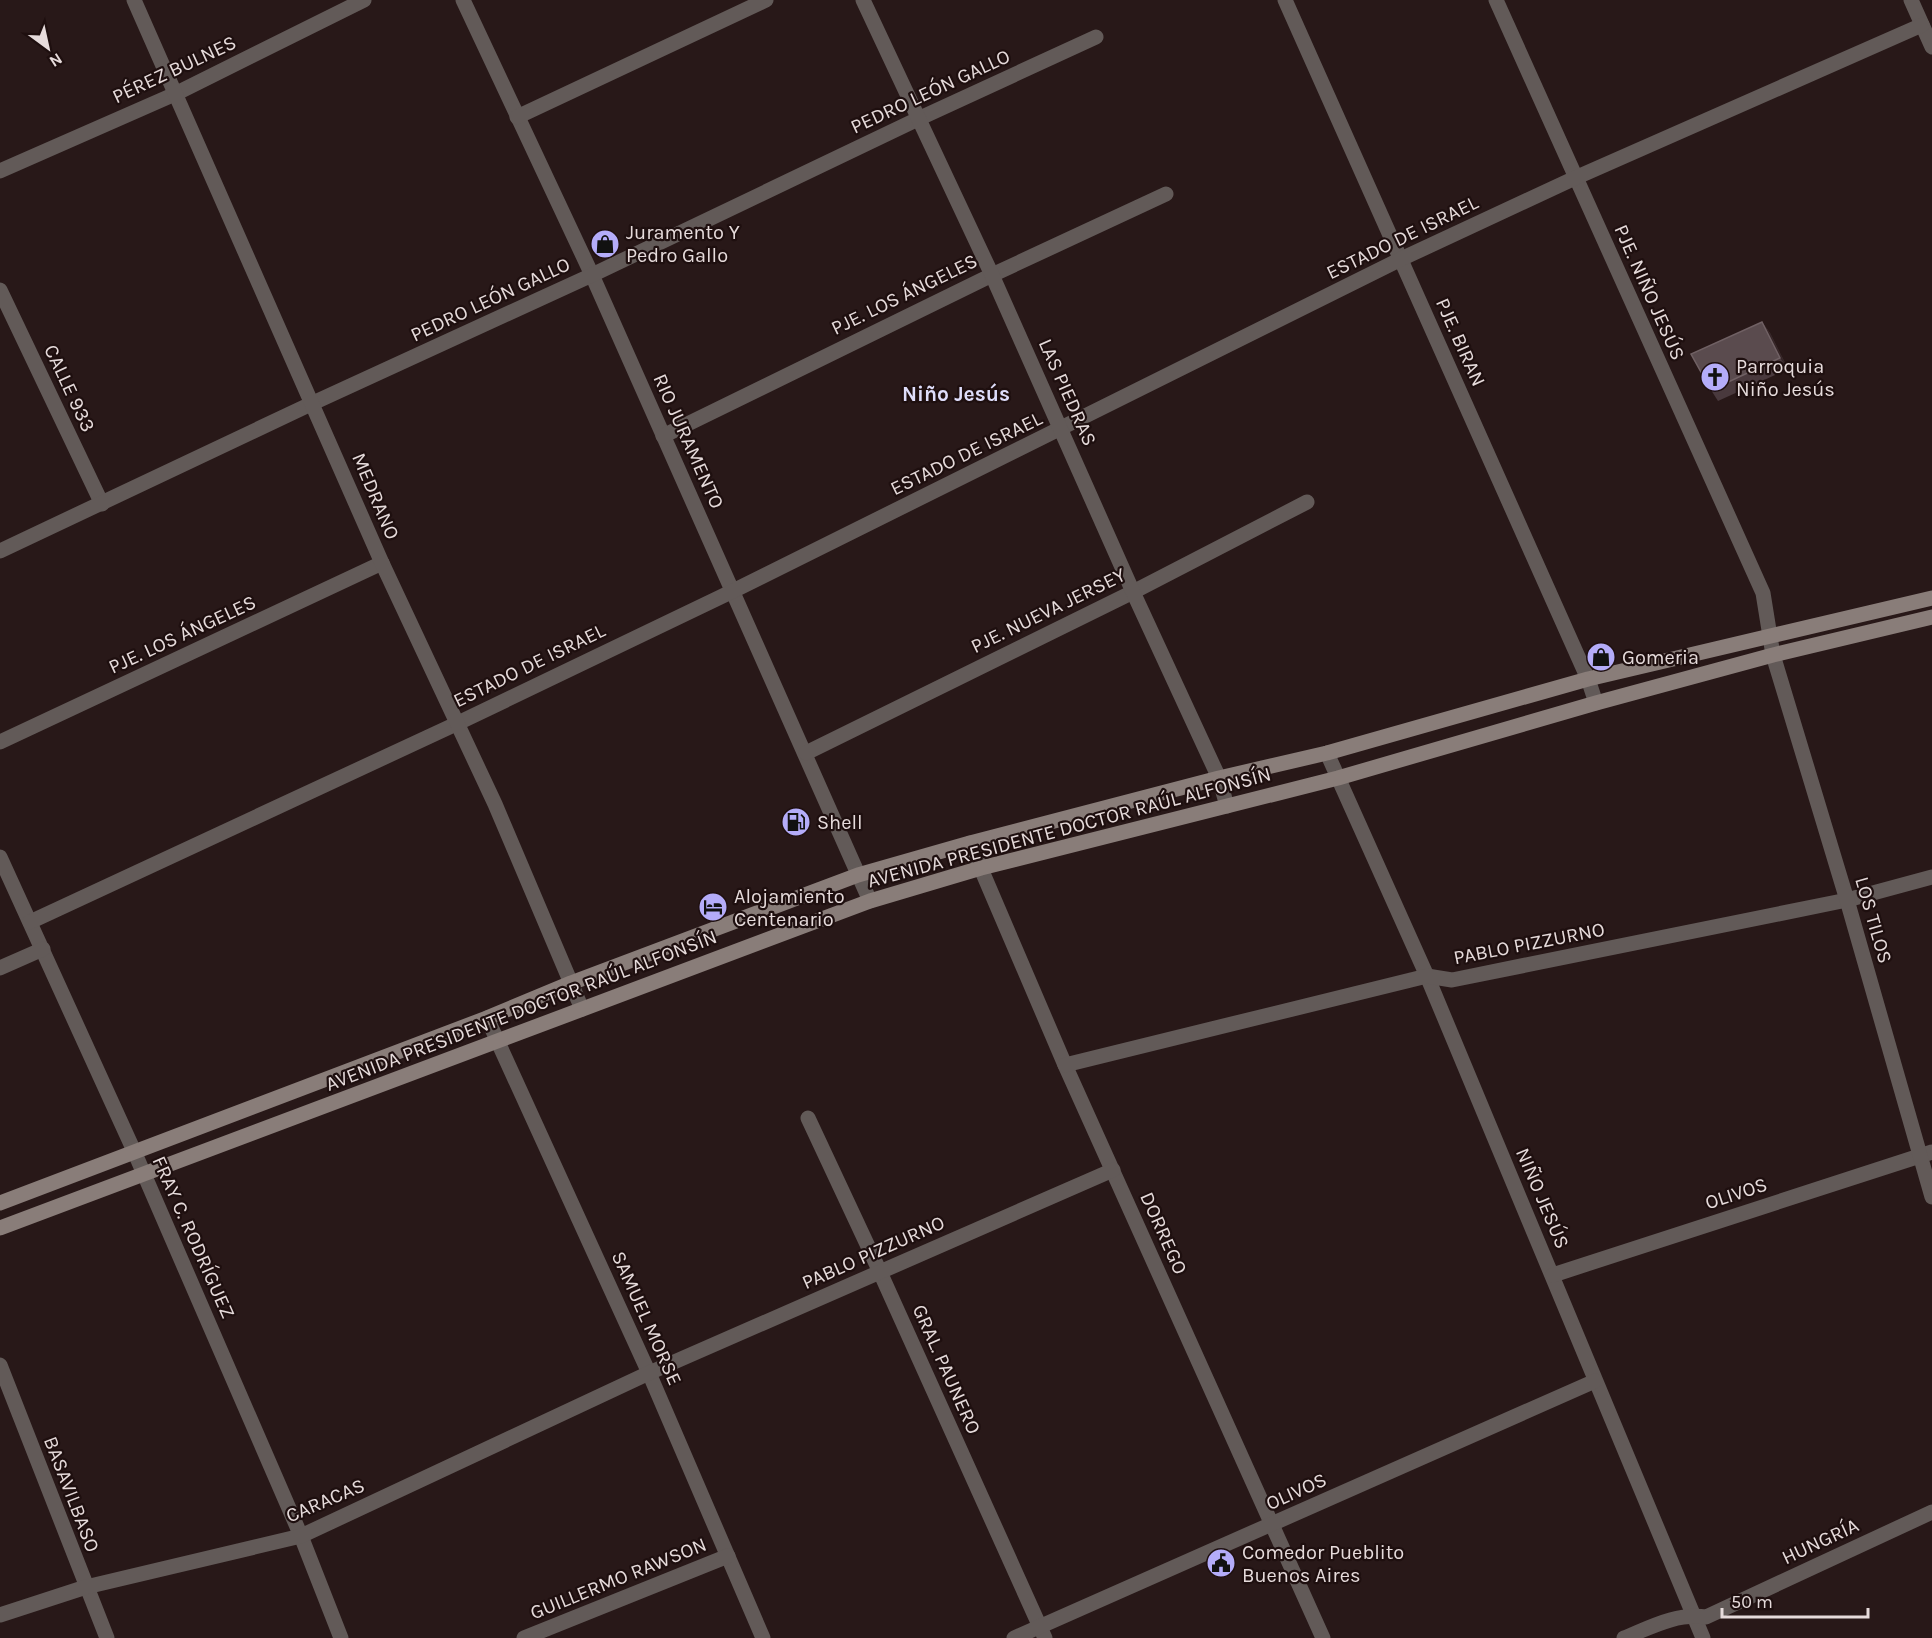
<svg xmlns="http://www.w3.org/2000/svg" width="1932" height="1638" viewBox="0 0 1932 1638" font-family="Karla,sans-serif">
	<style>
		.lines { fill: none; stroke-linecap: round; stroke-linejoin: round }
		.minor { stroke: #625a58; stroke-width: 15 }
		.tertiary { stroke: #625a58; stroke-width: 15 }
		.secondary { stroke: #897d79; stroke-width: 15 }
		.wall { fill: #49393d }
		.shaded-wall { fill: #352527 }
		.building { fill: #5a4b4e; stroke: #706164; stroke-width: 1.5 }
		.labels { text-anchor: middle; stroke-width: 4.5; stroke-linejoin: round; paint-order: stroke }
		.street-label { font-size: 20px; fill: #e6dbdb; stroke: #1e0f0f }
		.poi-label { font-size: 20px; fill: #e6dbdb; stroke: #1e0f0f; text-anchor: start }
		.neighbourhood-label { font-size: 21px; font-weight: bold; fill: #deddfa; stroke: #1e0f0f }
	</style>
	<rect width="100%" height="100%" fill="#281818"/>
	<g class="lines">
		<g class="minor">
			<path d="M463 0 592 275 870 901"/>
			<path d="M1285 0 1588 679 1596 703"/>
			<path d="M1496 0 1763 593 1773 655"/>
			<path d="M1911 0 1932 47"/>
			<path d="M517 117 766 0"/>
			<path d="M0 171 175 94 364 0"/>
			<path d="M0 290 102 504"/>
			<path d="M663 436 992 275 1166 194"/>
			<path d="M0 551 313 403 592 275 918 119 1096 37"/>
			<path d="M0 742 382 563"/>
			<path d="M806 753 1133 592 1307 502"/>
			<path d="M1327 753 1427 976 1703 1638"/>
			<path d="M970 843 1065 1065 1323 1638"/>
			<path d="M0 857 134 1151 301 1536 341 1638"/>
			<path d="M30 922 456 724 733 591 1401 259 1575 178 1922 25"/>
			<path d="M0 968 43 949"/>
			<path d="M487 1018 649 1373 763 1638"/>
			<path d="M1065 1065 1427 976 1452 980 1847 900 1932 877"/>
			<path d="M808 1118 880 1272 1045 1638"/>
			<path d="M1553 1275 1932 1152"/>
			<path d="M0 1365 107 1638"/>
			<path d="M0 1615 86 1587 301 1536 649 1373 1113 1170"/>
			<path d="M524 1638 728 1556"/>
			<path d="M1014 1638 1595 1381"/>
			<path d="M1624 1638C1651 1627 1676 1613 1706 1617L1932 1512"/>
		</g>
		<g class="tertiary">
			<path d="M134 0 382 563 495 804 582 1009"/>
			<path d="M863 0 992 275 1133 592 1219 778 1227 806"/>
			<path d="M1773 655 1847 900 1932 1197"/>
		</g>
		<g class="secondary">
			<path d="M0 1203 487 1018 571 983 858 875 970 843 1219 778 1327 753 1588 679 1932 598"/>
			<path d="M0 1228 870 901 981 868 1338 778 1596 703 1773 655 1932 617"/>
		</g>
	</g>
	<path class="wall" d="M1762 322 1770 333 1788 369 1718 401 1711 390Z"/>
	<path class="shaded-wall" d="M1762 322 1770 333 1788 369 1780 358Z"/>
	<path class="building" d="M1762 322 1780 358 1711 390 1691 354Z"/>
	<defs>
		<g id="shop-disc" transform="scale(1.5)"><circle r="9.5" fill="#b4acf9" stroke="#1e0f0f"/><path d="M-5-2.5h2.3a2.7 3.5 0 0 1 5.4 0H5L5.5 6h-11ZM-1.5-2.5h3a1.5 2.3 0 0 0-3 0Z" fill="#111"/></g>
		<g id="church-disc" transform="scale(1.5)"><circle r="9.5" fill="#b4acf9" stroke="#1e0f0f"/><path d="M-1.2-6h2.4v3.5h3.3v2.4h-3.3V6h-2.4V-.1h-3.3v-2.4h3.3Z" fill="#111"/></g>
		<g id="fuel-disc" transform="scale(1.5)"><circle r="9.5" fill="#b4acf9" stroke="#1e0f0f"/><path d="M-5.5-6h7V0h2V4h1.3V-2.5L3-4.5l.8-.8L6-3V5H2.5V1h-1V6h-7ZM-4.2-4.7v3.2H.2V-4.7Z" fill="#111"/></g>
		<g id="hotel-disc" transform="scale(1.5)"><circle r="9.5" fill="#b4acf9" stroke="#1e0f0f"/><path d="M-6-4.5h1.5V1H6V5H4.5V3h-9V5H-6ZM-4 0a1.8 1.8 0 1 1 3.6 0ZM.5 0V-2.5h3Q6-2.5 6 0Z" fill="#111"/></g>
		<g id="civic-disc" transform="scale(1.5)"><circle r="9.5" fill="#b4acf9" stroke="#1e0f0f"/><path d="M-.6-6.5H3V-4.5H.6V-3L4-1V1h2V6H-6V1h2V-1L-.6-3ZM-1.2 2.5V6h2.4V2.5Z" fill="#111"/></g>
	</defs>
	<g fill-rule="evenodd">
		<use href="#shop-disc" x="605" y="244"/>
		<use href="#church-disc" x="1715" y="377"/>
		<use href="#shop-disc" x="1601" y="657"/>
		<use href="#fuel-disc" x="796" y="822"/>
		<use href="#hotel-disc" x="713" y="907"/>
		<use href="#civic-disc" x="1221" y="1563"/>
	</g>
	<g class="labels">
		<g class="street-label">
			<text transform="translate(174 69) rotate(-25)" y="7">PÉREZ BULNES</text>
			<text transform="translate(930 91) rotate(-25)" y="7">PEDRO LEÓN GALLO</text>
			<text transform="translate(1402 237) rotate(-26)" y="7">ESTADO DE ISRAEL</text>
			<text transform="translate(1650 292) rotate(66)" y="7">PJE. NIÑO JESÚS</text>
			<text transform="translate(904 294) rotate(-26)" y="7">PJE. LOS ÁNGELES</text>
			<text transform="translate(490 299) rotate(-25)" y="7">PEDRO LEÓN GALLO</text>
			<text transform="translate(1461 342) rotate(66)" y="7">PJE. BIRAN</text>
			<text transform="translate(70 388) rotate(65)" y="7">CALLE 933</text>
			<text transform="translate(1068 392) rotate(66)" y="7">LAS PIEDRAS</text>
			<text transform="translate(689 441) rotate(66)" y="7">RIO JURAMENTO</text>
			<text transform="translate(966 453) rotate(-26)" y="7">ESTADO DE ISRAEL</text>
			<text transform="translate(376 496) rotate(67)" y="7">MEDRANO</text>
			<text transform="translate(1048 610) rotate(-26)" y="7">PJE. NUEVA JERSEY</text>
			<text transform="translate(182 634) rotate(-25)" y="7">PJE. LOS ÁNGELES</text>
			<text transform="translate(529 665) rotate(-26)" y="7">ESTADO DE ISRAEL</text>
			<text transform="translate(1069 827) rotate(-15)" y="7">AVENIDA PRESIDENTE DOCTOR RAÚL ALFONSÍN</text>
			<text transform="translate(1874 920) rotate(74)" y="7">LOS TILOS</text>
			<text transform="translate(1529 943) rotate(-11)" y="7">PABLO PIZZURNO</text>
			<text transform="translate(521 1010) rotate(-21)" y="7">AVENIDA PRESIDENTE DOCTOR RAÚL ALFONSÍN</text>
			<text transform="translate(1736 1193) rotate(-18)" y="7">OLIVOS</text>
			<text transform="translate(1543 1198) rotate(67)" y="7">NIÑO JESÚS</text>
			<text transform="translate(1164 1233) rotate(66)" y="7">DORREGO</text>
			<text transform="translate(194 1237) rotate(66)" y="7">FRAY C. RODRÍGUEZ</text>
			<text transform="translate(873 1252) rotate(-24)" y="7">PABLO PIZZURNO</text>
			<text transform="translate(647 1318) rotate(66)" y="7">SAMUEL MORSE</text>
			<text transform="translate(947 1369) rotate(66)" y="7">GRAL. PAUNERO</text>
			<text transform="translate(1296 1491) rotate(-24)" y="7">OLIVOS</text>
			<text transform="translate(72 1494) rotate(69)" y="7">BASAVILBASO</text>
			<text transform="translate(325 1500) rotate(-23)" y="7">CARACAS</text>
			<text transform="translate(1820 1541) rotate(-25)" y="7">HUNGRÍA</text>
			<text transform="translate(618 1578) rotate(-22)" y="7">GUILLERMO RAWSON</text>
		</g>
		<g class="poi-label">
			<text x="626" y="239">Juramento Y<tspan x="626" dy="23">Pedro Gallo</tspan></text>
			<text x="1736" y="373">Parroquia<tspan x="1736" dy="23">Niño Jesús</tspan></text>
			<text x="1622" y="664">Gomeria</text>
			<text x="817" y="829">Shell</text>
			<text x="734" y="903">Alojamiento<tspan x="734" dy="23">Centenario</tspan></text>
			<text x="1242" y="1559">Comedor Pueblito<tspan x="1242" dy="23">Buenos Aires</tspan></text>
		</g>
		<g class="neighbourhood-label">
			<text x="956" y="401">Niño Jesús</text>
		</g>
	</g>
	<g transform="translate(48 48) rotate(147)" stroke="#1e0f0f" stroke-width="4.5" paint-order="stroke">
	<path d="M0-4.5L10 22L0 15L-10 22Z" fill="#e6dbdb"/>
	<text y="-9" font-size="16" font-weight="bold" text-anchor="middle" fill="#e6dbdb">N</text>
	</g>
	<path d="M1722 1608v9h146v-9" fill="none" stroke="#e6dbdb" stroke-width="3"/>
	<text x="1731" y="1608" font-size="18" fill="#e6dbdb" stroke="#1e0f0f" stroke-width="4.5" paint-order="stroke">50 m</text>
</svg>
